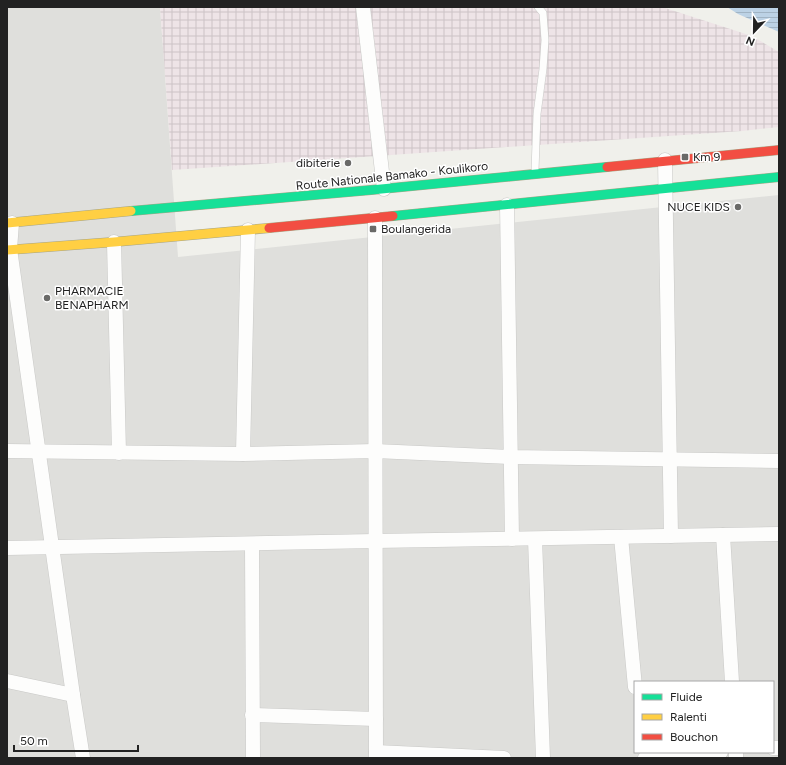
<svg xmlns="http://www.w3.org/2000/svg" width="786" height="765" viewBox="0 0 786 765" font-family="Figtree,sans-serif">
	<style>
		.residential { fill: #dfdfdc; fill-rule: evenodd }
		.industrial { fill: url(#industrial-grid) }
		.water { fill: url(#water-rules) }
		.lines { fill: none; stroke-linecap: round; stroke-linejoin: round }
		.lane-casing { stroke: #c9c9c7; stroke-width: 8 }
		.street-casing { stroke: #c9c9c7; stroke-width: 15 }
		.fast-casing { stroke: #a7a586; stroke-width: 10 }
		.slow-casing { stroke: #a7a586; stroke-width: 10 }
		.jam-casing { stroke: #a7a586; stroke-width: 10 }
		.lane { stroke: #fdfdfc; stroke-width: 7 }
		.street { stroke: #fdfdfc; stroke-width: 14 }
		.fast { stroke: #16e098; stroke-width: 9 }
		.slow { stroke: #ffcf43; stroke-width: 9 }
		.jam { stroke: #f24e42; stroke-width: 9 }
		.poi-dot { fill: #6a6a68; stroke: #fff; stroke-width: 1.5 }
		.labels { text-anchor: middle; stroke-width: 3; stroke-linejoin: round; paint-order: stroke }
		.poi-label { font-size: 12px; fill: #222; stroke: #fff; text-anchor: start }
		.street-label { font-size: 12px; fill: #222; stroke: #fff }
	</style>
	<defs>
		<pattern id="industrial-grid" width="8" height="8" patternUnits="userSpaceOnUse"><rect width="8" height="8" fill="#eee4e7"/><path d="M0 4h8M4 0v8" fill="none" stroke="#ccc3c6"/></pattern>
		<pattern id="water-rules" width="6" height="5" patternUnits="userSpaceOnUse"><rect width="6" height="5" fill="#bcd2e5"/><path d="M0 2.5h6" fill="none" stroke="#a1b4c4"/></pattern>
	</defs>
	<rect width="100%" height="100%" fill="#f0f0eb"/>
	<path class="residential" d="M7 7H160L178 257 779 195V758H7ZM635 682H773V752H635Z"/>
	<path class="industrial" d="M160 7H662L752 36 779 52V127L742 131 172 170Z"/>
	<path class="water" d="M727 7H779V32L738 14Z"/>
	<g class="lines">
		<g class="lane-casing">
			<path id="lane" d="M535 171 537 114 543 69 545 40 543 13 538 7"/>
		</g>
		<g class="street-casing">
			<g id="street">
				<path d="M363 7 384 189"/>
				<path d="M665 160 671 536"/>
				<path d="M507 205 512 539"/>
				<path d="M375 218 376 758"/>
				<path d="M12 223 10 249 73 695 83 758"/>
				<path d="M114 242 119 453"/>
				<path d="M7 451 243 454 375 451 510 457 779 461"/>
				<path d="M243 454 248 230"/>
				<path d="M723 535 732 682"/>
				<path d="M621 537 635 687"/>
				<path d="M535 539 543 758"/>
				<path d="M252 544 253 758"/>
				<path d="M7 548 375 541 779 534"/>
				<path d="M7 681 73 695"/>
				<path d="M252 715 376 719"/>
				<path d="M773 748H779"/>
				<path d="M376 752 504 758"/>
				<path d="M736 752V758"/>
				<path d="M645 758 721 752"/>
			</g>
		</g>
		<g class="fast-casing">
			<g id="fast">
				<path d="M131 211 371 190 607 167"/>
				<path d="M393 216 779 177"/>
			</g>
		</g>
		<g class="slow-casing">
			<g id="slow">
				<path d="M7 223 131 211"/>
				<path d="M7 250 114 242 269 228"/>
			</g>
		</g>
		<g class="jam-casing">
			<g id="jam">
				<path d="M607 167 779 150"/>
				<path d="M269 228 393 216"/>
			</g>
		</g>
		<use href="#lane" class="lane"/>
		<use href="#street" class="street"/>
		<use href="#fast" class="fast"/>
		<use href="#slow" class="slow"/>
		<use href="#jam" class="jam"/>
	</g>
	<g class="poi-dot">
		<rect x="681" y="153" width="8" height="8" rx="2"/>
		<circle cx="348" cy="163" r="4"/>
		<circle cx="738" cy="207" r="4"/>
		<rect x="369" y="225" width="8" height="8" rx="2"/>
		<circle cx="47" cy="298" r="4"/>
	</g>
	<g class="labels">
		<g class="poi-label">
			<text x="693" y="161">Km 9</text>
			<text x="340" y="167" text-anchor="end">dibiterie</text>
			<text x="730" y="211" text-anchor="end">NUCE KIDS</text>
			<text x="381" y="233">Boulangerida</text>
			<text x="55" y="295">PHARMACIE<tspan x="55" dy="14">BENAPHARM</tspan></text>
		</g>
		<g class="street-label">
			<text transform="translate(392 176) rotate(-6)" y="4">Route Nationale Bamako - Koulikoro</text>
		</g>
	</g>
	<rect width="786" height="765" fill="none" stroke="#222222" stroke-width="16"/>
	<rect x="634" y="681" width="140" height="72" fill="#ffffff" stroke="#a7a7a7"/>
	<rect x="642" y="694" width="20" height="6" fill="#16e098" stroke="#a7a7a7"/>
	<text x="670" y="701" font-size="12" fill="#222222">Fluide</text>
	<rect x="642" y="714" width="20" height="6" fill="#ffcf43" stroke="#a7a7a7"/>
	<text x="670" y="721" font-size="12" fill="#222222">Ralenti</text>
	<rect x="642" y="734" width="20" height="6" fill="#f24e42" stroke="#a7a7a7"/>
	<text x="670" y="741" font-size="12" fill="#222222">Bouchon</text>
	<g transform="translate(754 32) rotate(202)" stroke="#ffffff" stroke-width="3" paint-order="stroke">
	<path d="M0-3L7 15L0 10L-7 15Z" fill="#222222"/>
	<text y="-6" font-size="11" font-weight="bold" text-anchor="middle" fill="#222222">N</text>
	</g>
	<path d="M14 745v6h124v-6" fill="none" stroke="#222222" stroke-width="2"/>
	<text x="20" y="745" font-size="12" fill="#222222" stroke="#ffffff" stroke-width="3" paint-order="stroke">50 m</text>
</svg>
